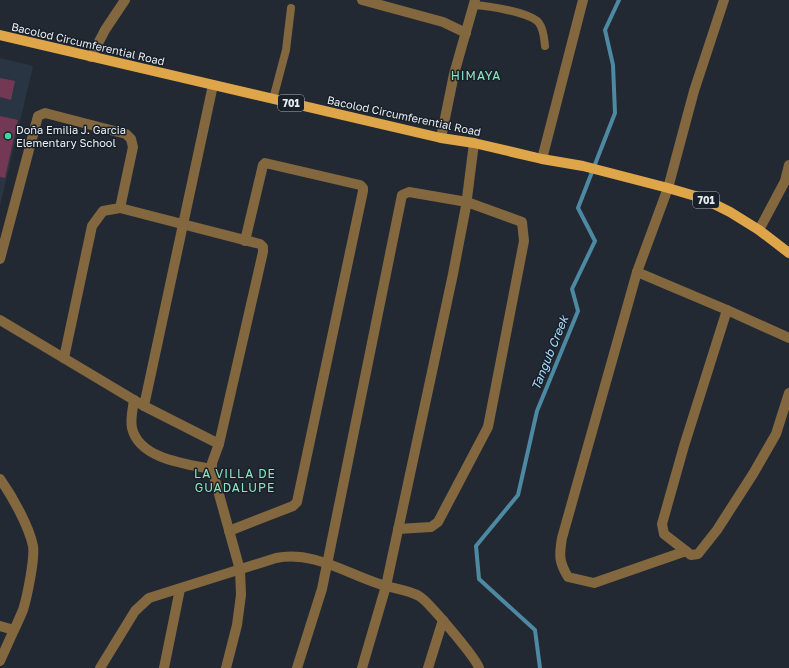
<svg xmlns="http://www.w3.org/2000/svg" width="789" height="668" viewBox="0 0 789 668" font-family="'Golos Text',sans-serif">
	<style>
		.built { fill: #2a3543 }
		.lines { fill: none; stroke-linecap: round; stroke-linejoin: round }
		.stream { stroke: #4d89a2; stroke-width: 4 }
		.building { fill: #723854 }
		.service { stroke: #83673e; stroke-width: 8 }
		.minor { stroke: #83673e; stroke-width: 10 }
		.primary { stroke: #dea549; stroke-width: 10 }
		.poi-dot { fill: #3fd4a2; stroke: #192029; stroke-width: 1.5 }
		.labels { text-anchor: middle; stroke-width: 3; stroke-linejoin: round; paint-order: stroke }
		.shield { fill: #192029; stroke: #aab0b6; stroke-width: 1 }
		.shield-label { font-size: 10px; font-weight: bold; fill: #e8edf3 }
		.street-label { font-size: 11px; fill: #e8edf3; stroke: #192029 }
		.poi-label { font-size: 11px; fill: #e8edf3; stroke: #192029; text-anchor: start }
		.neighbourhood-label { font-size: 12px; letter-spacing: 1px; fill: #8ce4c0; stroke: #192029 }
		.water-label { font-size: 12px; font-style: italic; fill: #a7e0ff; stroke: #192029 }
	</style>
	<rect width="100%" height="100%" fill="#222933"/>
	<path class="built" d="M0 58 33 66 0 206Z"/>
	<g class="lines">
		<path class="stream" d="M540 668 535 630 479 579 476 546 518 495 537 411 578 311 572 289 595 241 578 208 615 113 613 65 605 30 619 0"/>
	</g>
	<g class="building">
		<path d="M0 78 15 81 11 100 0 97Z"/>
		<path d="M0 116 18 120 5 178 0 177Z"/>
	</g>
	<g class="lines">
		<g class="service">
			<path d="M474 5C488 6 530 12 539 23 544 30 544 38 545 46"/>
			<path d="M273 99 286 50 291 8"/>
		</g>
		<g class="minor">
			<path d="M362 0 443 22 466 33"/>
			<path d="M91 57 105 30 125 0"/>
			<path d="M441 138 454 74 475 0"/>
			<path d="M542 159 583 0"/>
			<path d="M759 230 785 181 789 165"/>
			<path d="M0 259 38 116 45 113 126 134 131 139 133 147 120 208 260 244 263 247V252L219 444"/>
			<path d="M637 272 727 310 789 338"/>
			<path d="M727 310 684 446 662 524 664 534 691 555 698 554 717 530 753 474 776 434 789 393"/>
			<path d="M0 320 144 406 213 85"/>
			<path d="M64 358 92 226 103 211 120 208"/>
			<path d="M134 400C133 408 130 419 132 428 139 459 186 464 212 469"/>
			<path d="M144 406 219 444 212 463V469L240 570 241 595 237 625 226 668"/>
			<path d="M0 479C12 496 29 526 33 546 35 559 27 597 23 610 20 617 17 624 14 630"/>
			<path d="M229 531 293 506 297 502 363 191V188L360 185 265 163 263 165 245 241"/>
			<path d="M686 551 594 583 568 577C559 562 559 556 562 538L637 272 668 188 694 91 724 0"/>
			<path d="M0 626 14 630 0 661"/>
			<path d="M100 668 135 611 149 598 276 558C315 550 350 576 386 586 397 589 409 590 419 596 428 601 476 658 479 668"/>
			<path d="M164 668 180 589"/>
			<path d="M297 668 322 589 402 195 409 192 467 202 522 222 524 241 488 427 438 522 431 527 398 529"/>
			<path d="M362 668 386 586 453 274 466 206 474 143"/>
			<path d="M428 668 443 620"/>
		</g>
		<path class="primary" d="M0 35 441 138 474 143 542 159 583 166 668 188 702 198 730 212 759 230 789 253"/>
	</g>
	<circle class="poi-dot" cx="8" cy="136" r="4"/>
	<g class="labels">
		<g class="shield">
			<rect x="278" y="95" width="26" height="16" rx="3"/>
			<rect x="693" y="192" width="26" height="16" rx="3"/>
		</g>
		<g class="shield-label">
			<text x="291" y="107">701</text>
			<text x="706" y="204">701</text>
		</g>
		<g class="street-label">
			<text transform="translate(88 44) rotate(13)" y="4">Bacolod Circumferential Road</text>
			<text transform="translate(404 116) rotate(12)" y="4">Bacolod Circumferential Road</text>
		</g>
		<g class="poi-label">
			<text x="16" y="134">Doña Emilia J. Garcia<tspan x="16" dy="13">Elementary School</tspan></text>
		</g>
		<g class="neighbourhood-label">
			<text x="476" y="80">HIMAYA</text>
			<text x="235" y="478">LA VILLA DE<tspan x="235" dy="14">GUADALUPE</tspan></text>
		</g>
		<g class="water-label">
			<text transform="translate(550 353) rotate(-68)" y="4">Tangub Creek</text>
		</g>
	</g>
</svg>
